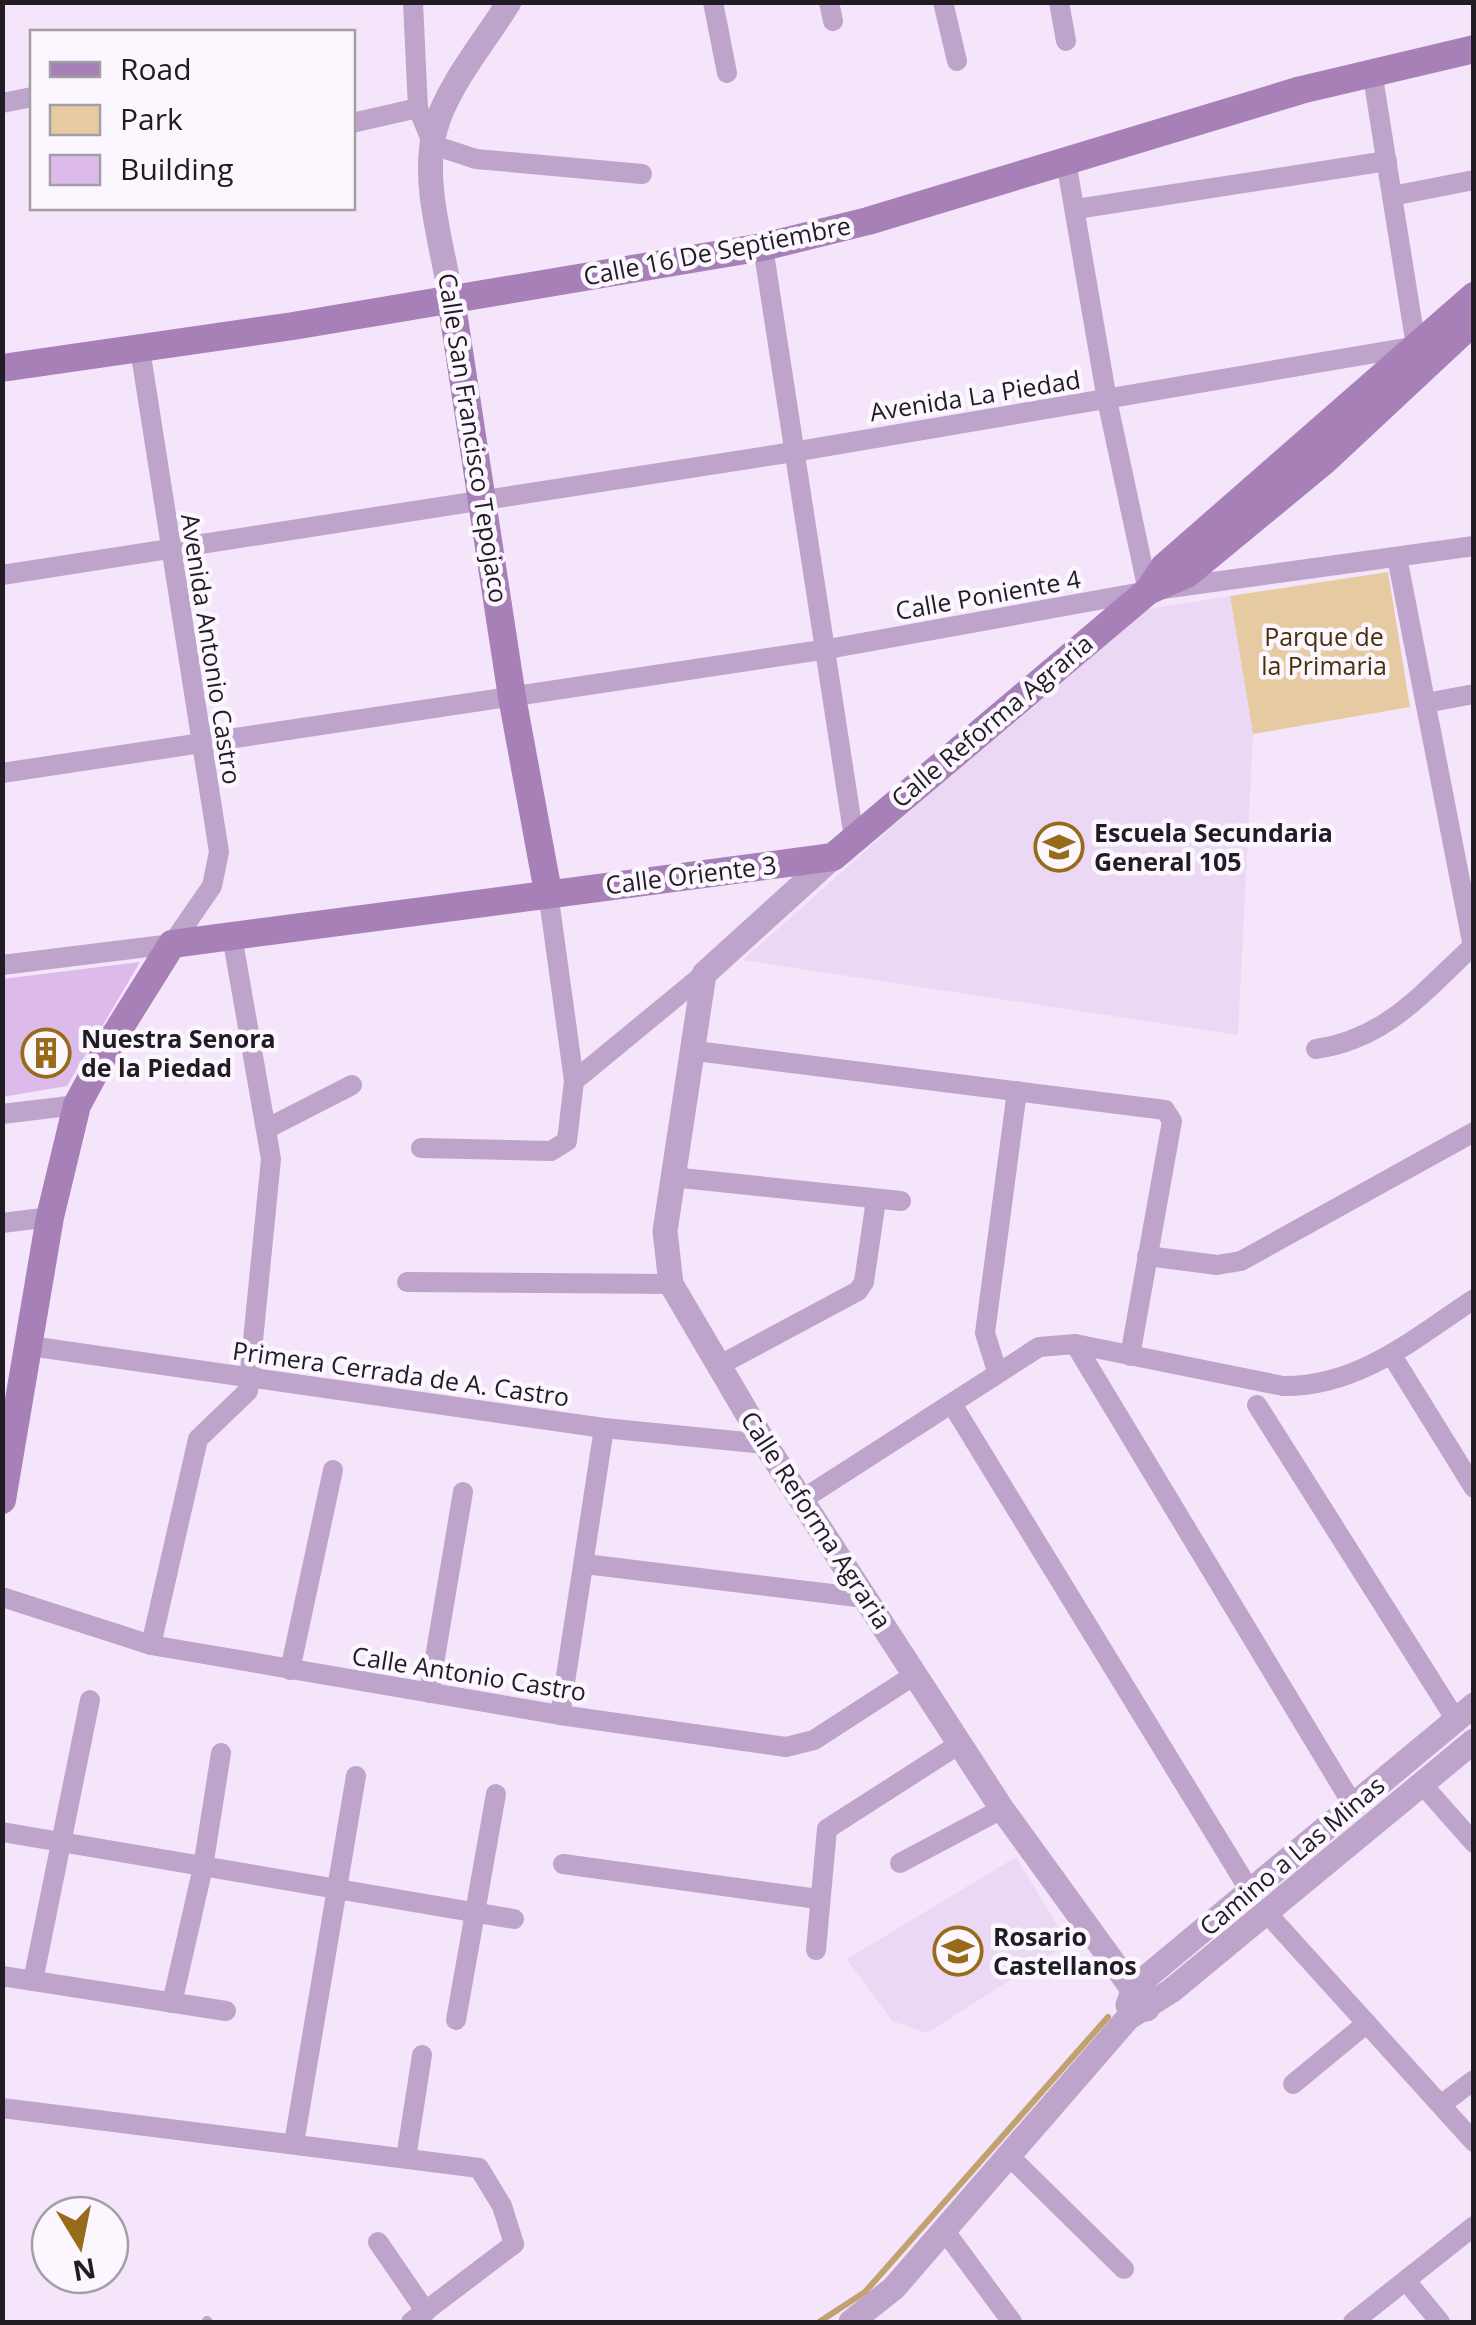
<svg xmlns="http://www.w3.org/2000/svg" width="1476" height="2325" viewBox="0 0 1476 2325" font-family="'Open Sans',sans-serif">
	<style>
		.built { fill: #ebd8f4 }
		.green { fill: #e6caa2 }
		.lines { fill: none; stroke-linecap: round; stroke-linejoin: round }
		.stream { stroke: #c2a171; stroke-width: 6 }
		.building { fill: #dcbbeb }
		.service { stroke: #bea4ca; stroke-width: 10 }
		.minor { stroke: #bea4ca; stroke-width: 20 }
		.tertiary { stroke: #bea4ca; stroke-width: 25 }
		.secondary { stroke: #a780b8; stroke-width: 28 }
		.labels { text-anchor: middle; stroke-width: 9; stroke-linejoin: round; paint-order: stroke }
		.street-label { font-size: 25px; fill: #211c24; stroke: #fcf6ff }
		.park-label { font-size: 25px; fill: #483109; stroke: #fcf6ff }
		.poi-label { font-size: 25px; font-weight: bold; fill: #211c24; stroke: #fcf6ff; text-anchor: start }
	</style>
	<rect width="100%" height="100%" fill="#f4e5fb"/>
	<g class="built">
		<path d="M1230 596 1253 734 1238 1035 743 960 1135 611Z"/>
		<path d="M1016 1857 1068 1943 927 2033 892 2021 847 1959Z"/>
	</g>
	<path class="green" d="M1388 572 1410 707 1253 734 1230 596Z"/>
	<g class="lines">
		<path class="stream" d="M819 2322 865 2292 1108 2017"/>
	</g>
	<path class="building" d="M140 962 67 1086 2 1097V979Z"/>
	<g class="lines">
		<path class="service" d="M207 2321 208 2322"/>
		<g class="minor">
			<path d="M413 2 418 108 433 145 476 159 642 174"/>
			<path d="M713 2 727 73"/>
			<path d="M829 2 833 21"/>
			<path d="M943 2 957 61"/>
			<path d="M1059 2 1066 41"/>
			<path d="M1372 71 1416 346"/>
			<path d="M2 103 32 97"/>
			<path d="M352 123 418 108"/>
			<path d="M1066 161 1107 400 1148 591"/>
			<path d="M1392 196 1474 180"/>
			<path d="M1076 209 1387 161"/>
			<path d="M763 247 854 838"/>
			<path d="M1397 557 1474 952"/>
			<path d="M2 575 793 452 1417 346"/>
			<path d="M1426 703 1474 694"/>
			<path d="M2 773 828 649 1148 591 1474 546"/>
			<path d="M2 965 172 944 212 886 219 852 140 349"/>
			<path d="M1316 1049C1387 1039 1424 991 1474 945"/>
			<path d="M696 1051 1165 1110 1172 1121 1130 1356"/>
			<path d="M574 1081 704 974"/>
			<path d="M2 1114 77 1105"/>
			<path d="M266 1129 352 1085"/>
			<path d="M421 1148 551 1151 567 1141 574 1081 548 892"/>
			<path d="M672 1177 901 1201"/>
			<path d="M2 1223 50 1217"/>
			<path d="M1147 1256 1217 1265 1241 1261 1474 1132"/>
			<path d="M407 1282 671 1284"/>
			<path d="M1075 1344 1353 1805"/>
			<path d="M30 1346 604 1428 765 1444"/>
			<path d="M1391 1354 1474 1488"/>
			<path d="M718 1366 858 1291 864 1282 876 1200"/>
			<path d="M997 1371 985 1333 1017 1091"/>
			<path d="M952 1404 1250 1891"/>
			<path d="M1257 1405 1456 1720"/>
			<path d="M803 1499 1039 1347 1075 1344 1283 1386C1358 1387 1414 1339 1474 1299"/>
			<path d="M585 1564 865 1598"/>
			<path d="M2 1597 151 1645 560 1715 786 1747 814 1740 916 1674"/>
			<path d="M151 1645 198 1439 248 1391 271 1159 232 936"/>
			<path d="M290 1670 333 1470"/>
			<path d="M429 1693 463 1492"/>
			<path d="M560 1715 604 1428"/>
			<path d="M1421 1783 1474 1843"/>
			<path d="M2 1832 514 1919"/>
			<path d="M900 1863 1002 1809"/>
			<path d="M563 1864 818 1899"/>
			<path d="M1265 1911 1474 2142"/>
			<path d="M816 1950 827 1829 961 1743"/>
			<path d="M2 1976 226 2011"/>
			<path d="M33 1981 90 1700"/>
			<path d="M172 2003 203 1867 221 1753"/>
			<path d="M456 2020 496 1794"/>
			<path d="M1293 2084 1367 2023"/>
			<path d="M1442 2104 1474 2080"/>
			<path d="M2 2108 479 2168 502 2206 514 2244 411 2322"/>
			<path d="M294 2143 356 1776"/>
			<path d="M1008 2155 1124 2269"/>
			<path d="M406 2158 422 2055"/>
			<path d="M944 2230 1012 2322"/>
			<path d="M378 2242 426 2312"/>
			<path d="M1407 2282 1440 2322"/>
			<path d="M1353 2322 1474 2226"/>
		</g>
		<g class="tertiary">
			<path d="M451 299C443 247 421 182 435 130 447 85 485 42 509 2"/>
			<path d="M833 857 704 974 665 1231 671 1284 765 1444 1002 1809 1147 2009"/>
			<path d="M1128 2005 1133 1991 1149 1975 1474 1705"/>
			<path d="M851 2322 894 2288 1128 2018 1171 1991 1474 1741"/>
		</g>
		<g class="secondary">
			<path d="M451 299 512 697 548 892"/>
			<path d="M2 368 293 326 763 247 868 221 1301 90 1474 49"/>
			<path d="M1148 591 1164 567 1474 296"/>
			<path d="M2 1500 50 1217 77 1105 112 1040 172 944 833 857 1148 591 1187 574 1324 461 1474 321"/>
		</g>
	</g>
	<defs>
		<g id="school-ring" transform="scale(2.5)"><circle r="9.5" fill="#fcf6ff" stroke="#986b1a" stroke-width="1.5"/><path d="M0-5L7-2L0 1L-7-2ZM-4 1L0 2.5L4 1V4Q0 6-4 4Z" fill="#986b1a"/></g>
		<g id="building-ring" transform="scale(2.5)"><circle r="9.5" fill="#fcf6ff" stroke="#986b1a" stroke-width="1.5"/><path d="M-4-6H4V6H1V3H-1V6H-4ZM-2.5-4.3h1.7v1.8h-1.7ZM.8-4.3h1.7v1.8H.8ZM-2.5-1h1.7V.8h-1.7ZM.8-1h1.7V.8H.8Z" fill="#986b1a"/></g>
	</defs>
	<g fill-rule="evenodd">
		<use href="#school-ring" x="1059" y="847"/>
		<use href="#building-ring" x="46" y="1053"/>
		<use href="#school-ring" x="958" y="1951"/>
	</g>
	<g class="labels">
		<g class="street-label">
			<text transform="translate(717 251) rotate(-11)" y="9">Calle 16 De Septiembre</text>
			<text transform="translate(975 396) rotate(-9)" y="9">Avenida La Piedad</text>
			<text transform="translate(473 438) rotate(81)" y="9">Calle San Francisco Tepojaco</text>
			<text transform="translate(988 595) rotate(-10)" y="9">Calle Poniente 4</text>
			<text transform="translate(211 649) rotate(81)" y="9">Avenida Antonio Castro</text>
			<text transform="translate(992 721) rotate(-40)" y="9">Calle Reforma Agraria</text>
			<text transform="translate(691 875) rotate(-7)" y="9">Calle Oriente 3</text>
			<text transform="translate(401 1374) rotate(8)" y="9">Primera Cerrada de A. Castro</text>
			<text transform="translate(816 1520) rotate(57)" y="9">Calle Reforma Agraria</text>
			<text transform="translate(469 1674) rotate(9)" y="9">Calle Antonio Castro</text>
			<text transform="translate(1292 1856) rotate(-40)" y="9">Camino a Las Minas</text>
		</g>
		<g class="park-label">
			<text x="1324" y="646">Parque de<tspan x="1324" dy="29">la Primaria</tspan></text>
		</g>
		<g class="poi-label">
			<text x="1094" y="842">Escuela Secundaria<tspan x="1094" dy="29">General 105</tspan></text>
			<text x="81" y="1048">Nuestra Senora<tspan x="81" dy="29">de la Piedad</tspan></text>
			<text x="993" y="1946">Rosario<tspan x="993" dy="29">Castellanos</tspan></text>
		</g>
	</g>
	<rect width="1476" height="2325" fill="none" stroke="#211c24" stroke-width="10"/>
	<rect x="30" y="30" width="325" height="180" fill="#fcf6ff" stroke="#a49fa7" stroke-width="2.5"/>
	<rect x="50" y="62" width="50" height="15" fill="#a780b8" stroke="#a49fa7" stroke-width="2.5"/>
	<text x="120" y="80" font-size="30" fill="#211c24">Road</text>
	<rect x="50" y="105" width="50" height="30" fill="#e6caa2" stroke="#a49fa7" stroke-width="2.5"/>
	<text x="120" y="130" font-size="30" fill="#211c24">Park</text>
	<rect x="50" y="155" width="50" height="30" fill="#dcbbeb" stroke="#a49fa7" stroke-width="2.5"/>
	<text x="120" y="180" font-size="30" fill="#211c24">Building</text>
	<g transform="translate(80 2245) rotate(170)"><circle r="48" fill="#fcf6ff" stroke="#a49fa7" stroke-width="2.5"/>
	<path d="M0-8L18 38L0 25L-18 38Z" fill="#986b1a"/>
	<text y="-15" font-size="28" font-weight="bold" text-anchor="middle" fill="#211c24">N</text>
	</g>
</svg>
